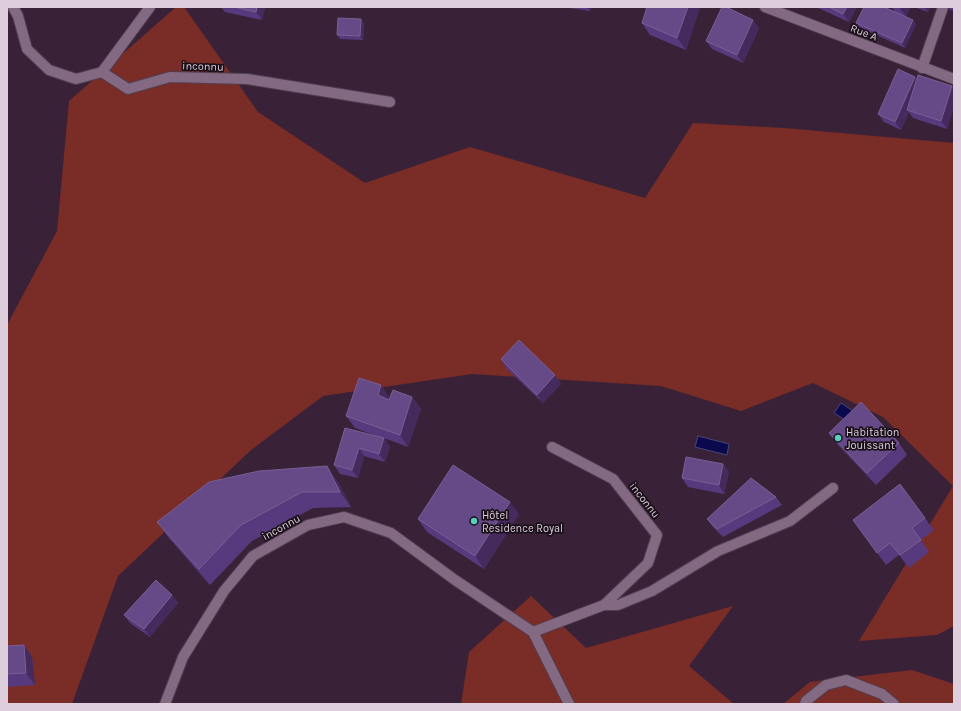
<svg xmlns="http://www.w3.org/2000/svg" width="961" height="711" viewBox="0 0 961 711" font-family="Karla,sans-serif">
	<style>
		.green { fill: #7a2c26 }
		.water { fill: #0b094e; stroke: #4a4479 }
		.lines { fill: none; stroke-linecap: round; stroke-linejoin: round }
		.service-casing { stroke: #513e50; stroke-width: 12 }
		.minor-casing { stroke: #513e50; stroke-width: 12 }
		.tertiary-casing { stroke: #513e50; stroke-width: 12 }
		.service { stroke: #846982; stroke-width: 10 }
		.minor { stroke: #846982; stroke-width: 10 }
		.tertiary { stroke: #846982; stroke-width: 10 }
		.wall { fill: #573a7d }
		.shaded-wall { fill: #452a5d }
		.building { fill: #664a87; stroke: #785f95 }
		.poi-dot { fill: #59cebf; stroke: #1a1019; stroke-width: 1.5 }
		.labels { text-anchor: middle; stroke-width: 3.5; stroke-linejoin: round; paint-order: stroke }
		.street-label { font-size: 11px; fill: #decedc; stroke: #1a1019 }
		.poi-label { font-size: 11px; fill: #decedc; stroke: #1a1019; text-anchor: start }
	</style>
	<rect width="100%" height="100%" fill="#392238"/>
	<g class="green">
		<path d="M176 7H184L258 112 365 183 470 147 645 198 693 123 784 128 954 143V626L937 635 859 641 953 486 883 417 813 383 741 411 661 386 472 374 323 396 251 450 118 576 72 704H7V325L57 231 69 101Z"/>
		<path d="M531 596 586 648 733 606 689 666 734 704H461L469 652Z"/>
		<path d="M912 670 954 684V704H783L810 682Z"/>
	</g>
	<g class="water">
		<path d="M841 403 856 413 850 423 834 413Z"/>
		<path d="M698 436 729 444 727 455 695 447Z"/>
	</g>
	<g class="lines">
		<g class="service-casing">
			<g id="service">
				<path d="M13 7 18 16 27 49 49 70 76 79 102 72"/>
				<path d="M604 605H618L652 591 718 551 790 521 833 488"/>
			</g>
		</g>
		<g class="minor-casing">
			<g id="minor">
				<path d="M150 7 102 72 128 89 170 77 247 79 390 102"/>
				<path d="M922 68 943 7"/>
				<path d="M533 632 604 605 648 563 657 535 613 479 552 447"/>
				<path d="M165 704 183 657 224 591 253 556 308 525 344 517 391 533 455 580 533 632 569 704"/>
				<path d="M805 704 806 701 826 685 846 680 882 694 894 704"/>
			</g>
		</g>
		<g class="tertiary-casing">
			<path id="tertiary" d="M765 7 954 79"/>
		</g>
		<use href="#service" class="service"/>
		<use href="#minor" class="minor"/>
		<use href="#tertiary" class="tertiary"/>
	</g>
	<g class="wall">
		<path d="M221 7H265L262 20 225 12Z"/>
		<path d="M563 7H591L590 11Z"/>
		<path d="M700 7 686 50 650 35 642 23Z"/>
		<path d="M816 7H857L849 22Z"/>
		<path d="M892 7H910L906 17 913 20 916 24 905 48 859 27 856 23 895 12Z"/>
		<path d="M914 7H930L928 12Z"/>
		<path d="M948 7H954V11L950 10Z"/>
		<path d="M364 23 363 40 340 39 337 35Z"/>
		<path d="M759 28 743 63 712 49 706 41Z"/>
		<path d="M917 80 952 86 954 88V107L947 129 913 118 909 112 901 130 884 122 878 114Z"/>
		<path d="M501 359 555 375 561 384 543 403 506 368Z"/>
		<path d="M412 397 421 409 408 447 384 438 390 447 385 462 364 456 358 478 340 474 334 465 345 428 382 438 355 428 346 416 390 398Z"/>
		<path d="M829 433 899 443 907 455 876 485 838 445Z"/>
		<path d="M723 464 729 472 724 494 688 487 682 478Z"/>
		<path d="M338 482 351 507 313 508 252 541 210 585 168 537 157 522Z"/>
		<path d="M776 497 782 505 723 537 713 527 707 519Z"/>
		<path d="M519 514 484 569 427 532 418 519Z"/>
		<path d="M925 518 934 530 921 540 929 552 909 568 899 555 886 565 853 520Z"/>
		<path d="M172 595 178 603 150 637 130 623 124 615Z"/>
		<path d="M24 645 32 657 35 685 7 687V646Z"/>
	</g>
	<g class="shaded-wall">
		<path d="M257 7H265L262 20 256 12Z"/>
		<path d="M587 7H591L590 11Z"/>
		<path d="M688 7H700L686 50 677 38Z"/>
		<path d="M847 7H857L849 22 843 14Z"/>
		<path d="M900 7H910L906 17 900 9Z"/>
		<path d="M924 7H930L928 12Z"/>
		<path d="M361 19 364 23 363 40 360 36Z"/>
		<path d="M753 20 759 28 743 63 737 55Z"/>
		<path d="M913 20 916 24 905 48 902 43Z"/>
		<path d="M915 77 921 86 907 110 909 112 901 130 895 122Z"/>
		<path d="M952 86 954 88V107L947 129 941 121Z"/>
		<path d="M555 375 561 384 543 403 537 395Z"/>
		<path d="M381 385 390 398 387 408 378 395Z"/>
		<path d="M412 397 421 409 408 447 400 435Z"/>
		<path d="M384 438 390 447 385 462 379 454Z"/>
		<path d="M359 448 364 456 358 478 352 470Z"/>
		<path d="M723 464 729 472 724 494 719 485Z"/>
		<path d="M327 466 338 482 351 507 340 492Z"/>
		<path d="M510 502 519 514 484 569 475 556Z"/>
		<path d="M172 595 178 603 150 637 144 629Z"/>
		<path d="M24 645 32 657 35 685 26 673Z"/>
	</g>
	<g class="building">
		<path d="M234 7H257L256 12Z"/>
		<path d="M647 7H688L677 38 642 23Z"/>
		<path d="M722 7H726L753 20 737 55 706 41Z"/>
		<path d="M829 7H847L843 14Z"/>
		<path d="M864 7H884L913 20 902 43 856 23Z"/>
		<path d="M338 18 361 19 360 36 337 35Z"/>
		<path d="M898 69 915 77 895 122 878 114Z"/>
		<path d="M918 75 952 86 941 121 907 110Z"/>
		<path d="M519 340 555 375 537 395 501 359Z"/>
		<path d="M359 378 381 385 378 395 389 400 393 390 412 397 400 435 346 416Z"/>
		<path d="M861 402 899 443 867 473 829 433Z"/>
		<path d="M345 428 384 438 379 454 359 448 352 470 334 465Z"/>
		<path d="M686 457 723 464 719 485 682 478Z"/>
		<path d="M453 465 510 502 475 556 418 519Z"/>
		<path d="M327 466 340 492H302L241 525 199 569 157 522 209 482 259 471Z"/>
		<path d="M751 478 776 497 717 529 707 519Z"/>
		<path d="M900 484 925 518 912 528 921 540 900 555 890 543 877 553 853 520Z"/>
		<path d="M156 580 172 595 144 629 124 615Z"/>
		<path d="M24 645 26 673 7 674V646Z"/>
	</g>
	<g class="poi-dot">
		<circle cx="838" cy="438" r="4"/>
		<circle cx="474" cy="521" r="4"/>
	</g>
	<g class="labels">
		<g class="street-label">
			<text transform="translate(864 32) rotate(21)" y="4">Rue A</text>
			<text transform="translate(203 66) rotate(2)" y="4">inconnu</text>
			<text transform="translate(645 500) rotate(52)" y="4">inconnu</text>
			<text transform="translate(281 527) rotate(-29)" y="4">inconnu</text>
		</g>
		<g class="poi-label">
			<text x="846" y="436">Habitation<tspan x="846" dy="13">Jouissant</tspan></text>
			<text x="482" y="519">Hôtel<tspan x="482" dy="13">Residence Royal</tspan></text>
		</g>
	</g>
	<rect width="961" height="711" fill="none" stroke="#decedc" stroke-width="16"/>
</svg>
